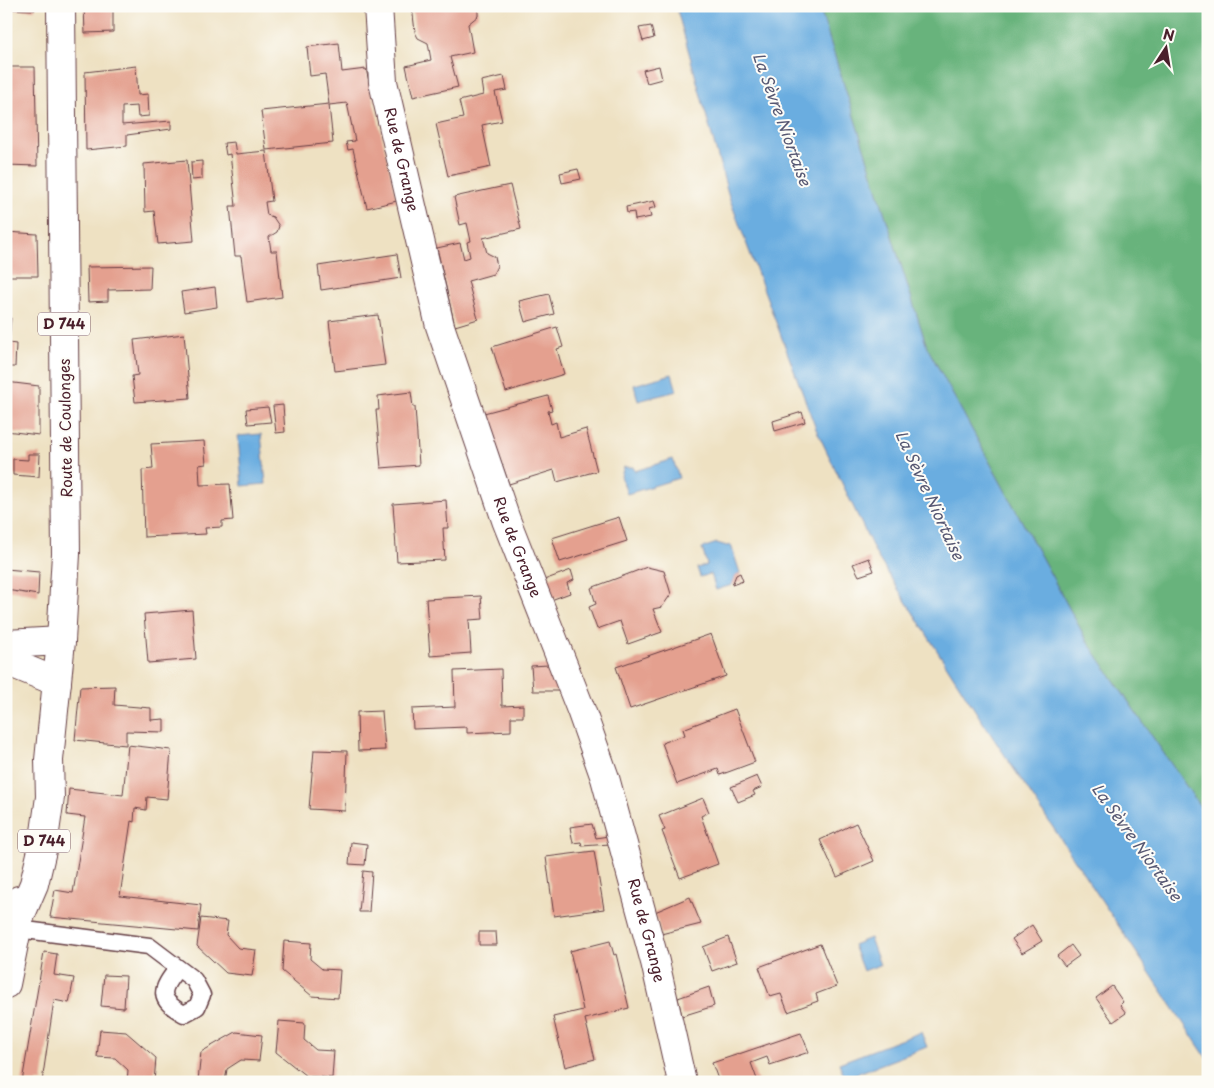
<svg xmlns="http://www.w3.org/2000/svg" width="1214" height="1088" viewBox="0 0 1214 1088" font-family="'Playpen Sans',sans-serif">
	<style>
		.forest { fill: #68b37c; stroke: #596954 }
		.water { fill: #6bade0; stroke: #5a6686 }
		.building { fill: #e4a08f }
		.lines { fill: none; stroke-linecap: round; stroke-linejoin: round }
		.lane-casing { stroke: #633c42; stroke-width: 19 }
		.street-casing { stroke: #633c42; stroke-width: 30 }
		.secondary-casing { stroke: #633c42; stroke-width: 30 }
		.primary-casing { stroke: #633c42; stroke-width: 30 }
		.lane { stroke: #fff; stroke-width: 16 }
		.street { stroke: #fff; stroke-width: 28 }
		.secondary { stroke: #fff; stroke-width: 28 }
		.primary { stroke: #fff; stroke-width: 28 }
		.labels { text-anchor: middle; stroke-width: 4; stroke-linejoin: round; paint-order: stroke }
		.shield { fill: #fdfcf7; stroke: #806168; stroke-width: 1 }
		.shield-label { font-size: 14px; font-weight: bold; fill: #4a1f2b }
		.street-label { font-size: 15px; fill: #4a1f2b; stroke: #fdfcf7 }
		.water-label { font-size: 16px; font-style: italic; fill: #575873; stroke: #fdfcf7 }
	</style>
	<rect width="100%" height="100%" fill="#fdfcf7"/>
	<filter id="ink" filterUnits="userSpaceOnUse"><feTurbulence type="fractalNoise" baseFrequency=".02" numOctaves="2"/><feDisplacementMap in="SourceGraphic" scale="10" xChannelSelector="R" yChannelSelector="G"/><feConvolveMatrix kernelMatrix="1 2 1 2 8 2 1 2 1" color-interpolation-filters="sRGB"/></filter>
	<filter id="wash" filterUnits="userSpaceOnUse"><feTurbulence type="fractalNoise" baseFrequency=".0096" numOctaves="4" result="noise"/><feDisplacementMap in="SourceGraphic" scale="20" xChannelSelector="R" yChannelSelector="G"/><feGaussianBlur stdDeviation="1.12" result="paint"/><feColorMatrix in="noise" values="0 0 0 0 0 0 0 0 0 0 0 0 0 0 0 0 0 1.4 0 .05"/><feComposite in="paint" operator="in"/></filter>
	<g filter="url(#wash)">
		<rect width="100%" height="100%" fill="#eee1c2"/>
		<path class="forest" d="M819 6H1208V818L1087 641 927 347Z"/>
		<g class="water">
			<path d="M676 6H819L927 347 1087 641 1208 818V1060L980 718 877 556 816 429 729 197Z"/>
			<path d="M672 374 677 391 638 401 634 385Z"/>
			<path d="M261 434 266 484 242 486 238 436Z"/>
			<path d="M673 459 679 478 627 494 621 476 624 467H633L635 471Z"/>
			<path d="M717 543 727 546 731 545 740 573 736 575 732 585 716 590 711 574 700 577 697 568 707 565 702 548Z"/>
			<path d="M870 938 880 965 863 971 853 945Z"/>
			<path d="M921 1032 927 1047 845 1078 839 1063Z"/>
		</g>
		<g id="blocks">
			<g class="building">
				<path d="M6 6H35V10L6 9Z"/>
				<path d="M84 6H113V32L85 33Z"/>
				<path d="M318 6H337V9L319 11Z"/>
				<path d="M412 6H478V16L468 24 473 52 450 57 458 87 413 97 406 66 431 60 428 43 418 38 415 32Z"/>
				<path d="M651 26 654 38 643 41 639 28Z"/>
				<path d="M339 43 342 72 366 69 397 201 367 208 353 149 348 150 346 142 355 141 347 103 329 105 333 143 266 150 261 111 329 104 325 74 310 76 307 47Z"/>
				<path d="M136 66 138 95 148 94 149 116 138 117 137 106 122 107V125L171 121V129L127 135V146L86 150 85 72Z"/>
				<path d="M659 66 662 79 647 83 643 70Z"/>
				<path d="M6 67H35L37 166 6 165Z"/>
				<path d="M504 76 507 90 495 92 502 121 482 125 491 167 448 176 436 124 463 118 459 101 483 95 481 81Z"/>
				<path d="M234 142 236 154 266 151 272 201 265 202 267 215 273 217 279 226 277 232 269 237 271 251H277L282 297 247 302 241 256H235L230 206H236L230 154 226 155 224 143Z"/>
				<path d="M187 160 194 241 158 244 154 211 145 212 144 164Z"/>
				<path d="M202 161V179L192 180 191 162Z"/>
				<path d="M578 169 581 179 562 183 560 173Z"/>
				<path d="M510 185 521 229 483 238 487 253 495 257 497 266 493 274 468 281 478 319 455 326 437 248 460 243 464 259 470 257 467 242 471 241 467 223 460 225 454 197Z"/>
				<path d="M654 201 656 207 649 209 651 217 635 220 634 212 627 213 626 207Z"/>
				<path d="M6 232 37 234 38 276H6Z"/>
				<path d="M397 254 401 278 321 290 318 266Z"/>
				<path d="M151 266 150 289 108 290V301L88 302 87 267Z"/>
				<path d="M215 287 217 307 184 312 181 292Z"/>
				<path d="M549 294 554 314 525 322 519 301Z"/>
				<path d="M378 315 385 365 335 371 329 321Z"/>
				<path d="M6 317 11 318 9 343 16 344 15 367H6Z"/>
				<path d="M557 327 563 347 557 349 564 374 506 392 492 347Z"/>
				<path d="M184 334 190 398 135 402 132 376 138 375 134 340Z"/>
				<path d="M6 382 39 386V435L6 431Z"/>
				<path d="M411 392 413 407H415L419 465 381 468 376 410H379L378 396Z"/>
				<path d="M548 396 552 410 548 411 551 424 556 422 559 437 586 429 597 471 557 482 554 470 509 484 484 413Z"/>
				<path d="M283 405 285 432 276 433 273 406Z"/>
				<path d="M268 407 271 422 248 424 246 409Z"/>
				<path d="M802 412 805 422 775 431 773 421Z"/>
				<path d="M204 441 206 464 199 465 200 485 230 484 233 520 222 521V527L205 528 206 534 144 537 142 470 153 469 151 444Z"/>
				<path d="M28 454H40L39 477 13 475V459L28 460Z"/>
				<path d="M446 500 448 528H443L445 560 397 562 393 504Z"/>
				<path d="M619 517 627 541 560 562 552 538Z"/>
				<path d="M869 558 874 571 859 576 853 564Z"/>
				<path d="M647 567 664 571 671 594 662 607 653 609 662 632 628 644 620 621 597 629 589 607 596 604 591 588Z"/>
				<path d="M6 569 39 572 38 595 6 590Z"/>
				<path d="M571 570 574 580 567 583 570 593 551 600 544 580Z"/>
				<path d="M740 573 743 581 732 585 736 575Z"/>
				<path d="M481 596 483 619 469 620 471 653 430 656 426 599Z"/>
				<path d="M192 610 196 659 148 663 144 614Z"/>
				<path d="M711 634 726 676 630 709 616 667Z"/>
				<path d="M549 665 559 691H533L531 666Z"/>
				<path d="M501 669 502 706 523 705V717H511V731L467 733V727L413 729 412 709 455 707 454 671Z"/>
				<path d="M115 686 114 705 151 708V720L164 719V732L126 731V745L75 740 80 687Z"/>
				<path d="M735 709 755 762 720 775 718 769 677 784 662 743 685 735 683 729Z"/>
				<path d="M382 711 385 750 358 751 357 712Z"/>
				<path d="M128 745 171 750 167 799 147 797 146 810 135 808 134 822 131 821 120 896 201 905 198 931 50 917 55 890 73 893 85 817 67 815 69 789 123 795Z"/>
				<path d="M314 750 347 751 345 811 309 809Z"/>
				<path d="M757 776 762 787 753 791 755 795 738 802 731 787Z"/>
				<path d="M703 798 709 812 701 816 718 864 680 878 662 831 665 830 659 816Z"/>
				<path d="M856 823 874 861 837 877 820 840Z"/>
				<path d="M592 824 596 838 608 836 610 844 582 846 581 842 573 843 570 827Z"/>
				<path d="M351 842 367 844 365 865 349 864Z"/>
				<path d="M594 851 604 909 554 916 546 857Z"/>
				<path d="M363 871 372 872 369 912H359Z"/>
				<path d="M690 897 701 924 661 934 655 912Z"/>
				<path d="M201 918 228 921 226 935 238 948 256 950 252 976 226 973 197 946Z"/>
				<path d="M1032 925 1042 941 1022 953 1012 939Z"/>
				<path d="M479 932H496L497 945H479Z"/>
				<path d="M728 937 737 962 712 971 703 947Z"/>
				<path d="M284 941 311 943 310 959 322 969 340 970 338 998 312 996 282 971Z"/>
				<path d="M610 941 614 955 616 954 629 1008 585 1019 595 1059 565 1067 553 1017 583 1010 570 951Z"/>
				<path d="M820 944 837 986 816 994 818 1001 788 1012 781 994 770 997 759 967Z"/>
				<path d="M1071 945 1079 956 1065 966 1057 956Z"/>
				<path d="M44 952 57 954 54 975 74 978 69 1003 54 1000 42 1082H22Z"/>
				<path d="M104 975 126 976 124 1008 101 1006Z"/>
				<path d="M1112 986 1123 1002 1120 1005 1126 1013 1113 1022 1096 998Z"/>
				<path d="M709 987 714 1006 682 1016 678 998Z"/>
				<path d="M279 1021 305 1023 304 1040 316 1050 334 1051 332 1078 306 1076 276 1052Z"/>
				<path d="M100 1030 126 1032 156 1058 154 1082H127L128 1070 115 1058 97 1057Z"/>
				<path d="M236 1032 262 1035 259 1061 241 1060 227 1069 225 1082 198 1081 201 1052Z"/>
				<path d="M801 1033 809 1052 770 1065 767 1057 751 1063 758 1082H719L712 1063Z"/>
			</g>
		</g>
	</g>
	<g filter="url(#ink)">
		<use href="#blocks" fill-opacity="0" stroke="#633c42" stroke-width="1"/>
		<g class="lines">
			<g class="lane-casing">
				<path id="lane" d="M18 929 149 946 194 980 202 995 197 1007 184 1014C157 999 160 990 178 968"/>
			</g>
			<g class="street-casing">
				<g id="street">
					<path id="s1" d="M378 6 383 82 440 326 506 520 581 710 605 778 655 962 682 1082"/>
				</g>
			</g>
			<g class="secondary-casing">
				<g id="secondary">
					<path d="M6 644 61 641"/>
					<path d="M6 661 57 682"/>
				</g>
			</g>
			<g class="primary-casing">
				<g id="primary">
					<path d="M19 919 34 884 43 846 50 797 49 760 61 641 66 554 61 6"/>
					<path d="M6 984 19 919V900"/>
				</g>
			</g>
			<use href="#lane" class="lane"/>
			<use href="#street" class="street"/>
			<use href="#secondary" class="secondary"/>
			<use href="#primary" class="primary"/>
		</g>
	</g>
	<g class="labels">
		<g class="shield">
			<rect x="38" y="312.5" width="52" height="23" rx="4"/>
			<rect x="18" y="829.5" width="52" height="23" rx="4"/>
		</g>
		<g class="shield-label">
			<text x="64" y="329">D 744</text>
			<text x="44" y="846">D 744</text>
		</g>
		<g class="street-label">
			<text dy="5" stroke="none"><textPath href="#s1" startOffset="156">Rue de Grange</textPath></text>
			<text transform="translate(66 428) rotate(-91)" y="5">Route de Coulonges</text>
			<text dy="5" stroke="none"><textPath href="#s1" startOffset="561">Rue de Grange</textPath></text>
			<text dy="5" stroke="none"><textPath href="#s1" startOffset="966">Rue de Grange</textPath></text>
		</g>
		<g class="water-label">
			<text transform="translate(782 119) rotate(70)" y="6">La Sèvre Niortaise</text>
			<text transform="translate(930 495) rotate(65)" y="6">La Sèvre Niortaise</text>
			<text transform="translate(1137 842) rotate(54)" y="6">La Sèvre Niortaise</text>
		</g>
	</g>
	<rect width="1214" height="1088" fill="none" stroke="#fdfcf7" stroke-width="25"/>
	<g transform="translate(1166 48) rotate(12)" stroke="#fdfcf7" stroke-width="4" paint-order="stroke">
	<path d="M0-4L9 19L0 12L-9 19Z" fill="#4a1f2b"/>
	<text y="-8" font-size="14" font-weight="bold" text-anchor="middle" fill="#4a1f2b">N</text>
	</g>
</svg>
